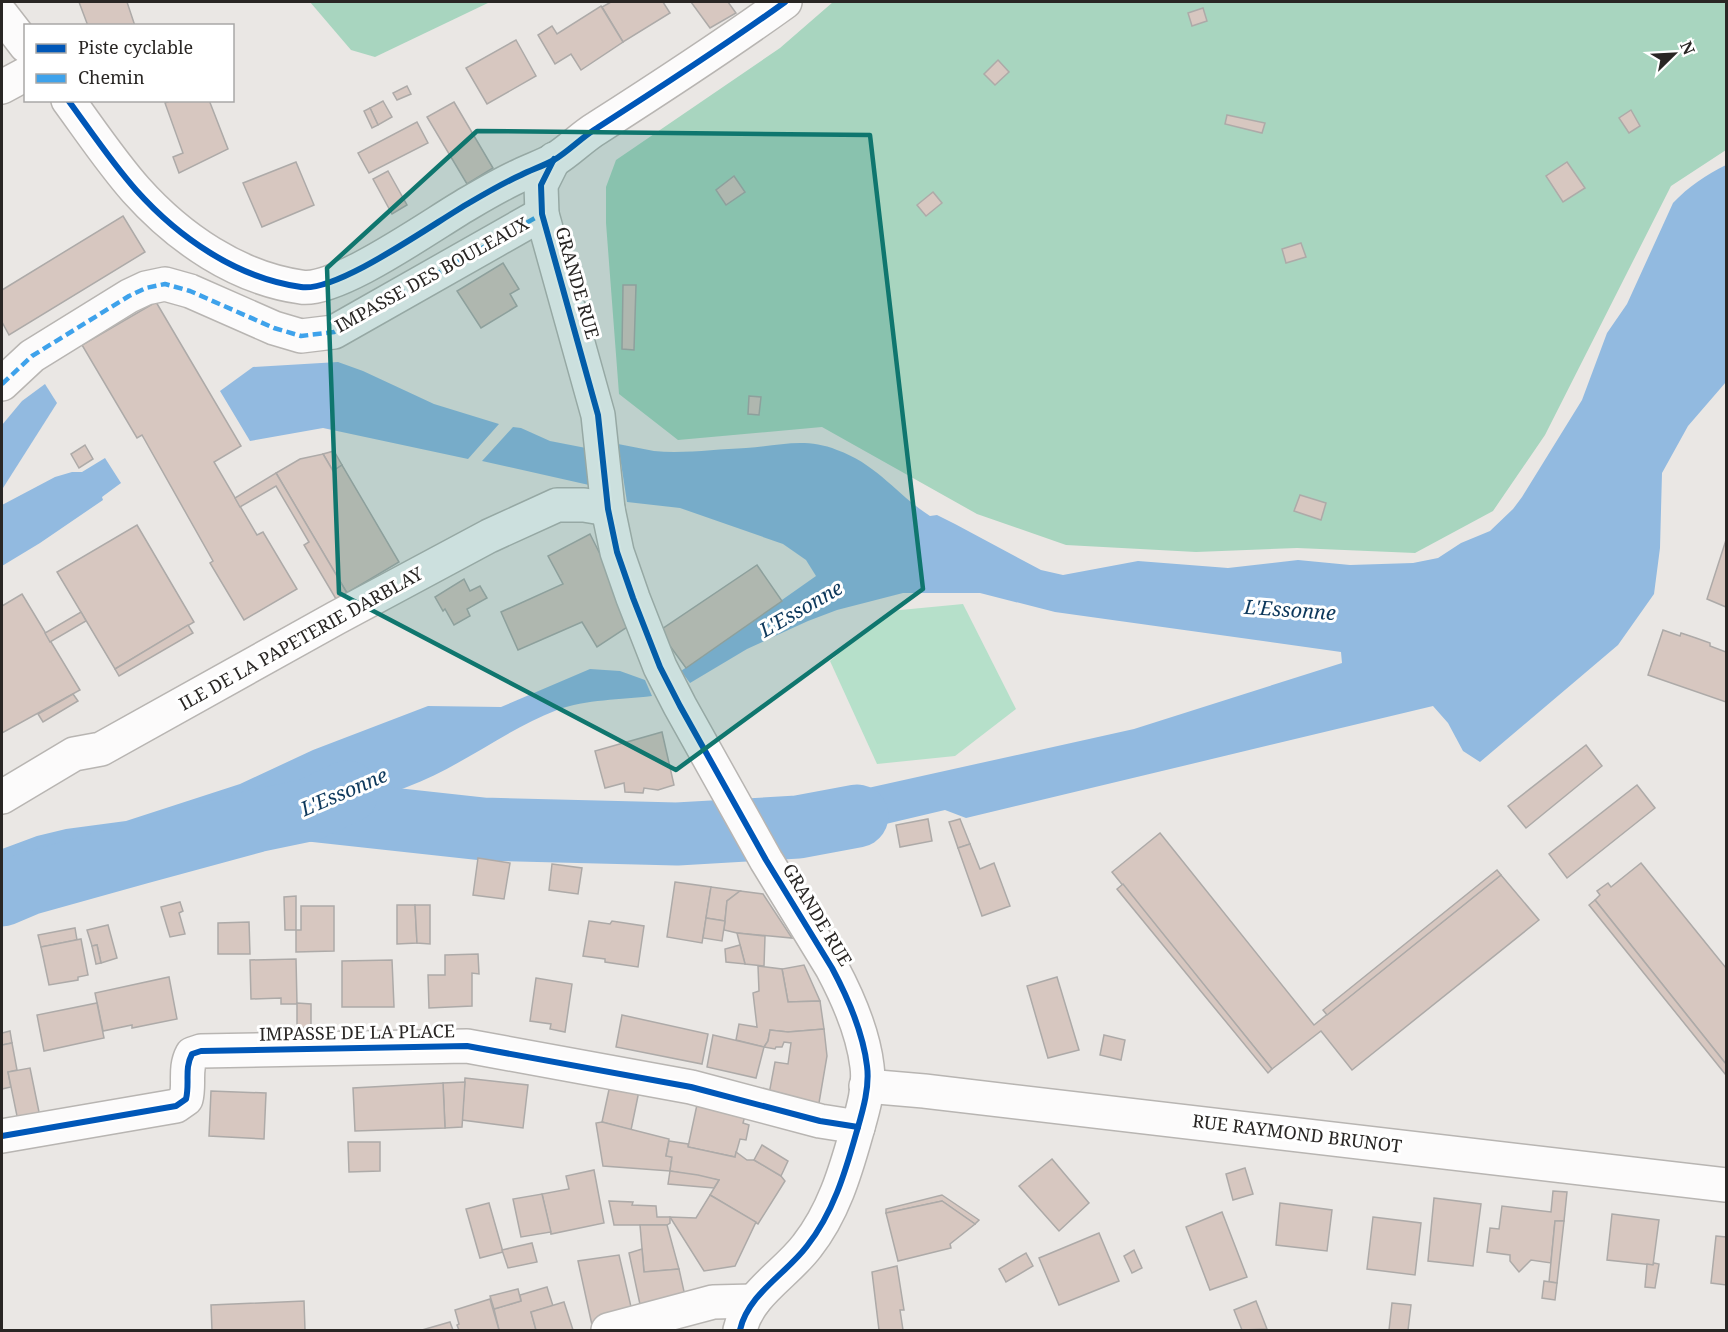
<svg xmlns="http://www.w3.org/2000/svg" width="1728" height="1332" viewBox="0 0 1728 1332" font-family="'Noto Serif',serif">
	<style>
		.green { fill: #b6e0ca }
		.forest { fill: #a8d5bf }
		.water { fill: #92bae0 }
		.lines { fill: none; stroke-linecap: round; stroke-linejoin: round }
		.river { stroke: #92bae0; stroke-width: 63 }
		.building { fill: #d7c7c0; stroke: #adaaa8; stroke-width: 1.5 }
		.street-casing { stroke: #b8b5b2; stroke-width: 36 }
		.secondary-casing { stroke: #b8b5b2; stroke-width: 36 }
		.street { stroke: #fcfbfb; stroke-width: 33 }
		.secondary { stroke: #fcfbfb; stroke-width: 33 }
		.quiet { stroke: #3ea2eb; stroke-width: 4.5; stroke-dasharray: 9 4.5; stroke-linecap: butt }
		.cycleway-casing { stroke: #fff; stroke-width: 10 }
		.cycleway { stroke: #0057b8; stroke-width: 6 }
		.marked { fill: #0f766e; fill-opacity: 0.2; stroke: #0f766e; stroke-width: 4.5; stroke-linejoin: round }
		.labels { text-anchor: middle; stroke-width: 6; stroke-linejoin: round; paint-order: stroke }
		.street-label { font-size: 18px; fill: #292624; stroke: #fff }
		.water-label { font-size: 20px; font-style: italic; fill: #0d385c; stroke: #fff }
	</style>
	<rect width="100%" height="100%" fill="#eae7e4"/>
	<path class="green" d="M963 604 1016 709 955 756 877 764 830 661 890 611Z"/>
	<g class="forest">
		<path d="M310 2H490L375 57 351 50Z"/>
		<path d="M833 2H1726V150L1671 186 1545 435 1493 511 1415 553 1297 548 1196 552 1066 545 977 514 822 427 678 440 619 394 606 223V187L616 160 780 48Z"/>
	</g>
	<g class="water">
		<path d="M1726 165V382L1688 426 1662 473 1660 548 1654 594 1618 645 1480 762 1463 751 1448 723 1433 706 966 818 945 810 780 849 764 811 1134 729 1342 663 1341 652 1055 612 980 593H903L837 610 808 621 747 649 690 683 681 671 816 576 806 560 783 544 680 508 627 502 618 444C630 446 642 449 654 451 683 454 717 449 746 448 780 446 804 437 837 450 877 464 897 495 930 516L937 515 955 524 1041 570 1063 575 1138 561 1228 568 1298 560 1350 565 1413 563 1438 558 1461 543 1490 531 1513 509 1522 497 1582 400 1607 333 1627 304 1673 203C1689 186 1706 175 1726 165Z"/>
		<path d="M338 362 363 371 434 404 499 424 468 459 323 428 250 441 220 391 253 367Z"/>
		<path d="M45 384 57 403 3 488 2 425 22 401Z"/>
		<path d="M513 427 521 428 550 441 586 448 589 485 482 461Z"/>
		<path d="M105 458 121 483 102 497 103 500 40 543 2 566V505L55 477 72 472H82Z"/>
		<path d="M590 669 620 671 645 680 652 696C621 700 586 699 557 710 505 730 461 767 407 787 359 806 306 809 256 821 179 840 104 865 28 884L2 895V849L37 836 66 829 126 821 240 784 313 750 428 706 501 707Z"/>
	</g>
	<g class="lines">
		<g class="river">
			<path d="M309 810 483 829 677 834 798 827 857 816"/>
			<path d="M2 895 28 884 139 853 256 821 309 810 347 792"/>
		</g>
	</g>
	<g class="building">
		<path d="M79 2H127L135 26H88Z"/>
		<path d="M611 2H663L670 13 623 42 602 7Z"/>
		<path d="M691 2H728L736 13 710 28Z"/>
		<path d="M601 6 623 42 581 70 571 54 555 64 538 35 552 26 557 34Z"/>
		<path d="M1203 8 1207 21 1192 26 1188 13Z"/>
		<path d="M516 40 536 76 487 104 466 68Z"/>
		<path d="M998 60 1009 72 995 85 984 74Z"/>
		<path d="M407 86 411 94 397 100 393 93Z"/>
		<path d="M172 100H209L228 149 179 173 173 157 183 153 165 103Z"/>
		<path d="M383 101 392 117 378 125 370 108Z"/>
		<path d="M454 102 493 168 467 184 427 117Z"/>
		<path d="M370 108 378 125 372 128 364 111Z"/>
		<path d="M1631 110 1640 126 1629 133 1619 118Z"/>
		<path d="M1227 115 1265 123 1262 133 1225 124Z"/>
		<path d="M417 122 428 143 369 173 358 153Z"/>
		<path d="M296 162 314 205 262 227 243 183Z"/>
		<path d="M1567 162 1585 188 1563 202 1546 176Z"/>
		<path d="M388 171 407 205 392 214 373 179Z"/>
		<path d="M734 176 745 192 726 205 716 190Z"/>
		<path d="M933 192 942 203 926 216 917 205Z"/>
		<path d="M123 216 145 252 9 335 2 322V290Z"/>
		<path d="M1301 243 1306 257 1286 263 1282 249Z"/>
		<path d="M503 263 519 289 510 294 517 306 481 328 457 291Z"/>
		<path d="M623 285H636L634 350 622 349Z"/>
		<path d="M156 302 241 446 214 462 257 535 263 532 297 589 244 620 210 563 213 561 142 435 137 438 82 345Z"/>
		<path d="M749 396 761 397 759 415 748 414Z"/>
		<path d="M85 445 93 459 79 468 71 454Z"/>
		<path d="M334 451 342 465 333 471 323 454Z"/>
		<path d="M323 454 333 471 342 465 399 562 347 593 276 473 300 459Z"/>
		<path d="M276 473 347 593 336 599 304 545 309 542 276 486 240 507 235 498Z"/>
		<path d="M1300 495 1326 503 1321 520 1294 511Z"/>
		<path d="M137 525 194 622 115 669 57 572Z"/>
		<path d="M590 534 624 602 632 624 597 647 582 622 518 650 501 612 563 584 548 556Z"/>
		<path d="M1726 540V607L1707 599Z"/>
		<path d="M757 565 782 601 686 668 659 631Z"/>
		<path d="M464 579 470 591 480 586 487 598 467 609 470 616 454 625 445 609 443 611 435 597Z"/>
		<path d="M22 594 80 690 2 733V606Z"/>
		<path d="M81 612 86 621 50 642 45 633Z"/>
		<path d="M188 625 193 633 119 676 115 669Z"/>
		<path d="M1663 630 1680 636 1681 633 1696 638 1710 643V646L1726 652V702L1648 675Z"/>
		<path d="M73 694 78 701 43 722 38 714Z"/>
		<path d="M662 732 674 785 658 790 644 788 643 793 625 792 624 783 605 788 595 751Z"/>
		<path d="M1586 745 1602 766 1526 828 1508 806Z"/>
		<path d="M1637 785 1655 808 1567 878 1549 854Z"/>
		<path d="M928 819 932 841 900 847 896 825Z"/>
		<path d="M960 819 970 844 958 848 949 822Z"/>
		<path d="M1160 833 1314 1025 1501 875 1539 920 1352 1070 1321 1031 1272 1069 1112 872Z"/>
		<path d="M970 844 980 869 994 863 1010 906 982 916 958 848Z"/>
		<path d="M478 858 510 863 504 899 473 895Z"/>
		<path d="M1641 863 1726 968V1064L1595 900 1600 895 1597 891 1608 883 1611 887Z"/>
		<path d="M552 864 582 868 578 894 549 890Z"/>
		<path d="M1497 870 1501 875 1327 1015 1323 1010Z"/>
		<path d="M675 882 711 887 702 943 667 937Z"/>
		<path d="M1123 884 1272 1069 1268 1073 1117 889Z"/>
		<path d="M711 887 740 891 727 901 725 921 706 918Z"/>
		<path d="M740 891 763 894 792 938 737 933 724 930 727 901Z"/>
		<path d="M296 896V930H285L284 897Z"/>
		<path d="M1595 900 1726 1064V1075L1589 905Z"/>
		<path d="M180 902 183 911 179 913 185 934 170 937 161 907Z"/>
		<path d="M397 905H415L417 943 397 944Z"/>
		<path d="M415 905H430V944L417 943Z"/>
		<path d="M301 906H334V951L296 952V930H301Z"/>
		<path d="M706 918 725 921 722 941 703 938Z"/>
		<path d="M589 921 610 924 612 921 644 926 638 967 605 962V959L583 956Z"/>
		<path d="M249 922 250 954H218V923Z"/>
		<path d="M108 925 117 958 101 963 97 945 92 946 87 930Z"/>
		<path d="M75 928 77 940 41 947 38 935Z"/>
		<path d="M737 933 765 936 764 966 745 964Z"/>
		<path d="M81 939 88 975 78 977V980L49 985 41 947Z"/>
		<path d="M97 945 101 963 96 964 92 946Z"/>
		<path d="M740 945 745 964 726 962 725 949Z"/>
		<path d="M478 954 479 974 472 973V1006L429 1008 428 975H445V955Z"/>
		<path d="M296 959 297 1004H281V998L251 999 250 960Z"/>
		<path d="M392 960 394 1007H342V961Z"/>
		<path d="M804 965 820 1001 788 1002 782 969Z"/>
		<path d="M758 966 782 969 788 1002 820 1001 824 1029 788 1032 770 1030 768 1041 764 1047 736 1040 739 1024 757 1027 753 993 759 991Z"/>
		<path d="M169 977 177 1019 132 1028V1025L103 1031 95 993Z"/>
		<path d="M1057 977 1079 1050 1048 1058 1027 986Z"/>
		<path d="M536 978 572 984 565 1032 550 1029 551 1024 530 1021Z"/>
		<path d="M97 1003 104 1038 44 1051 37 1015Z"/>
		<path d="M297 1003 311 1004V1028L297 1027Z"/>
		<path d="M622 1015 708 1034 702 1064 616 1047Z"/>
		<path d="M824 1029 827 1056 819 1103 780 1100 769 1094 775 1062 788 1064 791 1043 784 1042 782 1047H776L775 1049 764 1047 768 1041 770 1030 788 1032Z"/>
		<path d="M10 1031 12 1043 2 1045V1033Z"/>
		<path d="M713 1035 764 1047 756 1078 707 1067Z"/>
		<path d="M1104 1035 1125 1040 1121 1060 1100 1055Z"/>
		<path d="M12 1043 17 1070 8 1072 11 1087 2 1089V1045Z"/>
		<path d="M30 1068 40 1117 18 1121 8 1072Z"/>
		<path d="M465 1078 528 1085 523 1128 462 1120Z"/>
		<path d="M465 1082 462 1127 445 1128 443 1083Z"/>
		<path d="M443 1083 445 1128 355 1131 353 1088Z"/>
		<path d="M610 1085 639 1091 631 1130 602 1122Z"/>
		<path d="M211 1091 266 1093 264 1139 209 1136Z"/>
		<path d="M698 1100 746 1112 743 1123 749 1125 746 1140 740 1139 735 1157 688 1147Z"/>
		<path d="M602 1122 669 1139 666 1156 672 1157 670 1171 603 1166 596 1123Z"/>
		<path d="M669 1141 688 1144V1147L735 1157 736 1152 747 1160H754L781 1176 785 1181 758 1224 710 1195 719 1180 670 1171 672 1157 666 1156Z"/>
		<path d="M348 1142H380V1171L349 1172Z"/>
		<path d="M762 1145 788 1161 781 1176 754 1160Z"/>
		<path d="M1052 1159 1089 1203 1059 1231 1019 1186Z"/>
		<path d="M1245 1168 1253 1194 1233 1200 1226 1174Z"/>
		<path d="M594 1170 604 1223 551 1234 542 1194 569 1189 566 1176Z"/>
		<path d="M670 1171 698 1175 719 1180 714 1188 668 1184Z"/>
		<path d="M1553 1191 1567 1192 1564 1221H1555L1551 1263 1531 1260 1519 1272 1510 1261V1255L1487 1252 1490 1228 1499 1229 1502 1206 1551 1212Z"/>
		<path d="M542 1194 551 1232 521 1237 513 1199Z"/>
		<path d="M710 1195 756 1222 735 1266 704 1271 670 1217 696 1218Z"/>
		<path d="M942 1195 979 1220 975 1224 942 1201 886 1213V1209Z"/>
		<path d="M1434 1198 1481 1204 1473 1266 1428 1261Z"/>
		<path d="M609 1201 633 1202 632 1205 656 1206 657 1217H670V1223L667 1225H614Z"/>
		<path d="M942 1201 975 1224 950 1244 951 1248 898 1261 886 1213Z"/>
		<path d="M489 1203 503 1252 480 1258 466 1209Z"/>
		<path d="M1280 1203 1332 1210 1327 1251 1276 1245Z"/>
		<path d="M1222 1212 1247 1277 1210 1290 1186 1227Z"/>
		<path d="M1612 1214 1659 1220 1653 1265 1607 1260Z"/>
		<path d="M1373 1217 1421 1223 1415 1275 1367 1269Z"/>
		<path d="M1555 1221H1564L1557 1283 1549 1282Z"/>
		<path d="M640 1225H667L679 1269 644 1272Z"/>
		<path d="M1099 1233 1119 1281 1059 1305 1039 1258Z"/>
		<path d="M1716 1236 1726 1237V1285L1711 1283Z"/>
		<path d="M532 1243 537 1262 508 1268 502 1250Z"/>
		<path d="M642 1249 644 1272 679 1269 685 1296 641 1309 629 1253Z"/>
		<path d="M1134 1250 1142 1268 1132 1273 1124 1256Z"/>
		<path d="M1026 1253 1033 1266 1006 1282 999 1269Z"/>
		<path d="M619 1255 632 1311 592 1325 578 1261Z"/>
		<path d="M1654 1263 1659 1264 1655 1288 1645 1287 1647 1264 1653 1265Z"/>
		<path d="M897 1266 904 1310H900L903 1330H879L872 1272Z"/>
		<path d="M1544 1281 1557 1283 1555 1300 1542 1298Z"/>
		<path d="M547 1287 553 1306 531 1312 536 1330H499L494 1309 521 1301 520 1295Z"/>
		<path d="M518 1289 521 1301 494 1309 490 1296Z"/>
		<path d="M490 1299 499 1330H459L457 1325 459 1324 455 1310Z"/>
		<path d="M304 1301 305 1330H212L211 1305Z"/>
		<path d="M1256 1301 1267 1329 1242 1330 1234 1310Z"/>
		<path d="M564 1302 573 1330H536L531 1312Z"/>
		<path d="M1392 1303 1411 1305 1408 1330H1389Z"/>
		<path d="M450 1322 453 1330H422Z"/>
	</g>
	<g class="lines">
		<g class="street-casing">
			<g id="street">
				<path d="M2 87 26 74"/>
				<path d="M2 384 32 356 129 296 146 288 165 284 190 291 274 328 301 336 334 332 542 214"/>
				<path d="M2 797 74 754 101 749 336 618 489 536 557 505H584L608 509"/>
				<path d="M866 1086 924 1091 1726 1185"/>
				<path d="M2 1136 176 1106 186 1099C190 1083 184 1069 192 1054L201 1051 467 1046 691 1087 820 1121 858 1127"/>
				<path d="M608 1330 713 1302 754 1301"/>
			</g>
		</g>
		<g class="secondary-casing">
			<g id="secondary">
				<path d="M2 15 26 46"/>
				<path d="M68 100C90 130 112 163 136 190 179 238 237 278 301 287 337 293 434 223 469 203 486 193 503 183 521 175 531 170 543 166 554 160 569 151 582 137 597 128 661 87 724 46 785 2"/>
				<path d="M554 159 541 185 542 214 598 415 608 509 617 552 633 598 660 667 680 706 766 860 832 968C848 998 863 1032 867 1066 870 1088 862 1113 856 1134 845 1173 833 1213 807 1246 786 1274 748 1294 740 1330"/>
			</g>
		</g>
		<use href="#street" class="street"/>
		<use href="#secondary" class="secondary"/>
		<path class="quiet" d="M2 384 32 356 129 296 146 288 165 284 190 291 274 328 301 336 334 332 542 214"/>
		<g class="cycleway-casing">
			<g id="cycleway">
				<path d="M68 100C90 130 112 163 136 190 179 238 237 278 301 287 337 293 434 223 469 203 486 193 503 183 521 175 531 170 543 166 554 160 569 151 582 137 597 128 661 87 724 46 785 2"/>
				<path d="M554 159 541 185 542 214 598 415 608 509 617 552 633 598 660 667 680 706 766 860 832 968C848 998 863 1032 867 1066 870 1088 862 1113 856 1134 845 1173 833 1213 807 1246 786 1274 748 1294 740 1330"/>
				<path d="M2 1136 176 1106 186 1099C190 1083 184 1069 192 1054L201 1051 467 1046 691 1087 820 1121 858 1127"/>
			</g>
		</g>
		<use href="#cycleway" class="cycleway"/>
	</g>
	<path class="marked" d="M477 131 870 135 923 589 676 770 339 593 327 268Z"/>
	<g class="labels">
		<g class="street-label">
			<text transform="translate(432 275) rotate(-29)" y="6">IMPASSE DES BOULEAUX</text>
			<text transform="translate(577 283) rotate(74)" y="6">GRANDE RUE</text>
			<text transform="translate(301 639) rotate(-29)" y="6">ILE DE LA PAPETERIE DARBLAY</text>
			<text transform="translate(817 915) rotate(59)" y="6">GRANDE RUE</text>
			<text transform="translate(357 1033) rotate(-1)" y="6">IMPASSE DE LA PLACE</text>
			<text transform="translate(1297 1134) rotate(7)" y="6">RUE RAYMOND BRUNOT</text>
		</g>
		<g class="water-label">
			<text transform="translate(801 609) rotate(-30)" y="7">L'Essonne</text>
			<text transform="translate(1290 610) rotate(4)" y="7">L'Essonne</text>
			<text transform="translate(344 792) rotate(-23)" y="7">L'Essonne</text>
		</g>
	</g>
	<rect width="1728" height="1332" fill="none" stroke="#292624" stroke-width="6"/>
	<rect x="24" y="24" width="210" height="78" fill="#ffffff" stroke="#a9a8a7" stroke-width="1.5"/>
	<rect x="36" y="44" width="30" height="9" fill="#0057b8" stroke="#a9a8a7" stroke-width="1.5"/>
	<text x="78" y="54" font-size="18" fill="#292624">Piste cyclable</text>
	<rect x="36" y="74" width="30" height="9" fill="#3ea2eb" stroke="#a9a8a7" stroke-width="1.5"/>
	<text x="78" y="84" font-size="18" fill="#292624">Chemin</text>
	<g transform="translate(1674 54) rotate(66)" stroke="#ffffff" stroke-width="4.5" paint-order="stroke">
	<path d="M0-4.5L10 22L0 15L-10 22Z" fill="#292624"/>
	<text y="-9" font-size="16" font-weight="bold" text-anchor="middle" fill="#292624">N</text>
	</g>
</svg>
